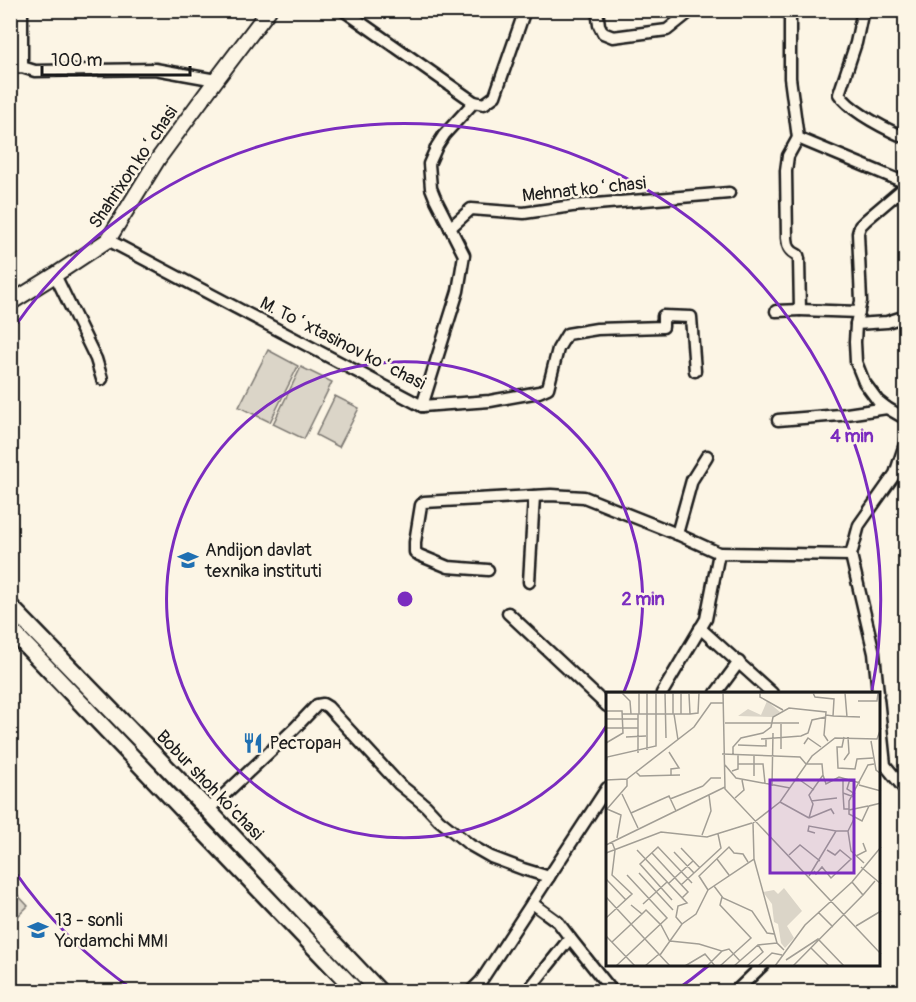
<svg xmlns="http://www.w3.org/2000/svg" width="916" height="1002" viewBox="0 0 916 1002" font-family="Pangolin,sans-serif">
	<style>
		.green { fill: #dbd5c8; stroke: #7c7872; stroke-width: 1.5 }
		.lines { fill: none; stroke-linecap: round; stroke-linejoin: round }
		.street-casing { stroke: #1c1c1c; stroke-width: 15 }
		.secondary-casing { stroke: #1c1c1c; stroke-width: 18 }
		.primary-casing { stroke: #1c1c1c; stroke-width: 20 }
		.street { stroke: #fcf5e5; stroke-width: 10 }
		.secondary { stroke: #fcf5e5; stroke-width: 14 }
		.primary { stroke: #fcf5e5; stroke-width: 15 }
		.ring { fill: none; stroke: #7b2cbf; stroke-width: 3 }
		.labels { text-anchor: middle; stroke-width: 5; stroke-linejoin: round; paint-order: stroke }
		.street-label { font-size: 18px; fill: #1c1c1c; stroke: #fcf5e5 }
		.poi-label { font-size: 18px; fill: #1c1c1c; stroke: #fcf5e5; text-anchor: start }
		.inset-road { fill: none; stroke: #a29e95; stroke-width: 1.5 }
		.view { fill: #7b2cbf; fill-opacity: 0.15; stroke: #7b2cbf; stroke-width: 3 }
		.inset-edge { fill: none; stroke: #1c1c1c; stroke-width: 3 }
		.centre { fill: #7b2cbf; stroke: #fcf5e5; stroke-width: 3 }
		.ring-label { font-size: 18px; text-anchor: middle; font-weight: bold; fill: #7b2cbf; stroke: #fcf5e5; stroke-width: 5; stroke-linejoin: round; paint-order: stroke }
	</style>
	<rect width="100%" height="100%" fill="#fcf5e5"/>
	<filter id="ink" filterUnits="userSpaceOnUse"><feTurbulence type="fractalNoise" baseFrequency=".0167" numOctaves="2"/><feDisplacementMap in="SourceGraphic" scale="12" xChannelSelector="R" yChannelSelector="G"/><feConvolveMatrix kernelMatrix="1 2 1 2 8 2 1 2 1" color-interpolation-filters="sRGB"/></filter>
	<g filter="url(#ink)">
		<g class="green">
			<path d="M268 350 298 366 270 422 239 407Z"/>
			<path d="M301 367 332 382 304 439 273 424Z"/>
			<path d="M335 396 359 408 339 447 316 435Z"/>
			<path d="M11 888 28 906 11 923Z"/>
		</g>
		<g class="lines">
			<g class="street-casing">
				<g id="street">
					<path d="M22 10V67"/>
					<path d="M343 10 474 102"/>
					<path d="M597 10 599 25 603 33 613 37 667 30 692 10"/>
					<path d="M790 10V78L798 138 906 183"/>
					<path d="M863 10 856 43 839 94C851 112 886 129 906 138"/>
					<path d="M10 68 22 67 35 71 155 69 216 80"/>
					<path d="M798 138 788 156 786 171 787 238C788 247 789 251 798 255L799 259 800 310 859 312"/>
					<path d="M906 186 866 220 860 226 858 233 861 301 856 324 855 342 856 362 864 382 878 401 887 408 906 419"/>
					<path d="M450 228 471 209 524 213 572 206 729 193"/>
					<path d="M108 240 422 406"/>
					<path d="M55 275 96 359 102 379"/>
					<path d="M776 311 800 310"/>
					<path d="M856 324 887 322 906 316"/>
					<path d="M422 406 458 291 464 255 435 198 431 188 429 164 437 146 444 135 474 102 484 104 495 96 525 10"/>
					<path d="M422 406 490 401 539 392 548 388 558 349 567 334 597 329 663 327V316L691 317 695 371"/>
					<path d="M778 420 840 415 887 408"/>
					<path d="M677 534 692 480 707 456"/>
					<path d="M488 570 448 567 419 555 415 552V542L421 505 424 502 551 495 584 497 677 534 719 553"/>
					<path d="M529 582 534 496"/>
					<path d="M508 613 607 706"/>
					<path d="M700 628 772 693"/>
					<path d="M662 693 706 619 719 553 851 555"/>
					<path d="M716 693 739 662"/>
					<path d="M878 693 874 653 851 555 859 525 895 474 906 441"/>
					<path d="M878 698 885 765 906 791"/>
					<path d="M208 810 294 729 317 705 323 704 328 707 399 784 426 806 439 820 470 845 491 857 523 869 549 877"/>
					<path d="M532 903 558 922 570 938"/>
					<path d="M470 992 481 981 607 788"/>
					<path d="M527 992 570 938 613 992"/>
					<path d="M735 992 764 964"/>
				</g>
			</g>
			<g class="secondary-casing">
				<path id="secondary" d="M10 303 55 275 108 240 158 159 216 80 269 10"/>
			</g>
			<g class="primary-casing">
				<g id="primary">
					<path d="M10 606 208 810 380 992"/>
					<path d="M10 629 357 992"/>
				</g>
			</g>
			<use href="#street" class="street"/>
			<use href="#secondary" class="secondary"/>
			<use href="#primary" class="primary"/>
		</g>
	</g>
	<g class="ring">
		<path d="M607 725A238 238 0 1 1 624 692"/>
		<path d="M708 966A476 476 0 0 1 675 991M135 991A476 476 0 0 1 13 869M13 329A476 476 0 0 1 872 690"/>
	</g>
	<defs>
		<g id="university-bare" transform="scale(1.62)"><path d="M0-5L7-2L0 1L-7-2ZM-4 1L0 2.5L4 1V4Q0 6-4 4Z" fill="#1f6fb2" stroke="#fcf5e5" stroke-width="2.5" paint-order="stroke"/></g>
		<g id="restaurant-bare" transform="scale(1.62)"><path d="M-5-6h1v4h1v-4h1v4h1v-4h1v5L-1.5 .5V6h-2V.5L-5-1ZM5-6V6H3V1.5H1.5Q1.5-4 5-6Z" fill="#1f6fb2" stroke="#fcf5e5" stroke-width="2.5" paint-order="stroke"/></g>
		<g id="school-bare" transform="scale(1.62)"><path d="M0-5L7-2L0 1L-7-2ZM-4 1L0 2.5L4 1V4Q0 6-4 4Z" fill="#1f6fb2" stroke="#fcf5e5" stroke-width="2.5" paint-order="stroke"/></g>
	</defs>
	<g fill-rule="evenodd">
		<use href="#university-bare" x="188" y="560"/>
		<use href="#restaurant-bare" x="253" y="743"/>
		<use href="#school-bare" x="38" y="930"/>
	</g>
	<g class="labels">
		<g class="street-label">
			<text transform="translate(133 167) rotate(-56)" y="6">Shahrixon koʻchasi</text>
			<text transform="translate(584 189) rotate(-6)" y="6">Mehnat koʻchasi</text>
			<text transform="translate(343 343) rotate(27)" y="6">M. Toʻxtasinov koʻchasi</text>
			<text transform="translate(210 785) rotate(46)" y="6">Bobur shoh ko'chasi</text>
		</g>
		<g class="poi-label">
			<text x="205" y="556">Andijon davlat<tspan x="205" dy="21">texnika instituti</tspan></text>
			<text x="270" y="749">Ресторан</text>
			<text x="55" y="926">13 - sonli<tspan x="55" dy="21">Yordamchi MMI</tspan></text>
		</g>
	</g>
	<g transform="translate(606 692)">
		<rect width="274" height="274" fill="#fcf5e5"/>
		<path d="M161 9 174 20 166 25 132 24 142 17 155 23ZM178 196 196 219 181 234 188 246 179 256 175 251 172 232 168 230 166 212 157 200 168 198 172 202Z" fill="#dbd5c8"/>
		<path class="inset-road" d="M117 0 119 97 275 262M0 1H275M16 1 24 9 25 22M59 1 60 46M75 1V22M154 1V5L177 18M207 1 209 5 228 7 227 24 220 23M239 1 241 25M252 9H271L272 1M0 19H16L17 41 0 51M16 22H84L83 2M32 22V61M33 22V1M67 22V1M68 22 72 48M84 22 92 21 93 1M227 24 254 25M0 27H32M119 31H193M175 32V57M0 36H32M20 45 40 44M238 45 236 55H231L232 76 249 77 251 67 267 66M155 47 195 44 202 41 206 28 220 25M265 49 270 78 275 82M198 52 202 46 215 55M132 53 160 54V47M41 58V1M63 60 73 76 65 77V83M116 62 194 65 200 72H216L217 83 203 103 207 112 203 126M127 63V55L135 46 157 41 165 35 167 25 183 16 220 20 218 43 222 49M238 68 243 61 242 45M0 71 1 65 50 54V1M132 72H157L159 91M268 72 262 73 243 109V122L256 129 263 114 275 111M119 73 130 86 184 96M126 79 132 77V63M30 80 34 84 74 83M217 83 220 92 233 85 254 91M148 84V63M191 86 208 98M237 86V101L248 105M21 87 88 35 105 11H117M244 87 241 97 249 102M0 88 21 87M253 93 275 99M97 94 105 86H115M166 94 167 41M237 101 238 117H243M16 102 32 136M129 106 138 98 136 88M64 107 97 94M205 109 231 106M174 110 203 126M1 117 15 123 11 146M1 117 21 94V87M243 118 262 114M25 121 63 104 70 119M203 126 225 117 228 122M248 127 242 139 245 159 258 171M209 141 202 139 203 134 230 139M96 143 105 119 103 103M0 153 119 95M75 156 94 176M31 158 81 211 72 214 70 225 76 232M68 160 88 181M0 161 55 140 101 145 146 131M46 161 82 200 76 206M183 163 194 153 214 169M250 164 260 159 257 151M111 167 123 183M148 167 171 251 178 258M255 175 275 192M208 179 210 182 216 175 225 186 245 167 234 158 229 163 221 158M33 181 67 218M203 184 230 139H242M0 187 20 208M246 190 257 203 269 189M63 191 87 169M75 193 115 156 112 142M108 194 117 206 146 219 161 241 168 242M102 198 93 184 123 155 128 161 137 162 142 170M0 205 64 274M66 208 34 172 52 155 86 191M37 212 61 190M25 213 36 222 40 218 55 233 64 250M212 220 227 235M0 226 26 202 6 183 9 158 6 150M250 234 275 219M0 244 29 274M64 249 93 252 116 259 101 274M6 250 36 222M205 256 223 274M116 259 123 257 134 269M54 263 76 232 90 222 102 198 148 167 147 131 174 110 206 64 229 46 271 47 275 36M180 268 212 247 238 274M10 274 61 226 21 183M39 274 53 262M79 274 99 262 109 274M114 274 145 246 114 213 116 205M128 274 152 253 171 251M141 274 157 260 152 253M152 274 166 261 176 263M169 274 199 233 246 190 275 155M187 274 257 203"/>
		<path class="view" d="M164 88H248V181H164Z"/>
		<rect width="274" height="274" class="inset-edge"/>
	</g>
	<circle cx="405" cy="599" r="9" class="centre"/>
	<g class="ring-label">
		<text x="852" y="442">4 min</text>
		<text x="643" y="605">2 min</text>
	</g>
	<rect width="916" height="1002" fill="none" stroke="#fcf5e5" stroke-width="36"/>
	<rect x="18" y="18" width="880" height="966" fill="none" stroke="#1c1c1c" stroke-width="2" filter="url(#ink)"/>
	<path d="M42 66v9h148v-9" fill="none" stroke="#1c1c1c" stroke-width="3"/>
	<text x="51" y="66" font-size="18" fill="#1c1c1c" stroke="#fcf5e5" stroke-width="4.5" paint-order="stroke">100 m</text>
</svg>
